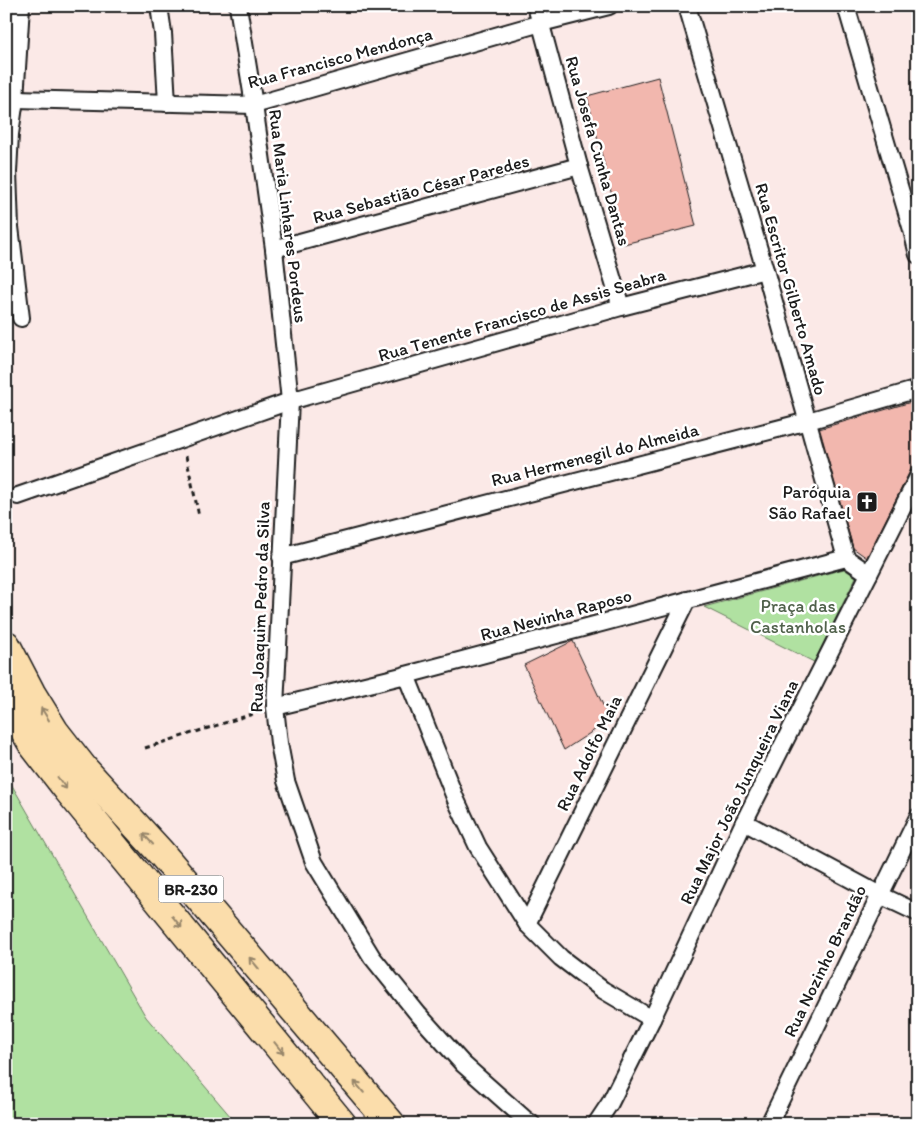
<svg xmlns="http://www.w3.org/2000/svg" width="924" height="1130" viewBox="0 0 924 1130" font-family="Itim,sans-serif">
	<style>
		.green { fill: #b0e1a1; stroke: #667e5e }
		.building { fill: #f2b7ae; stroke: #1c1c1c }
		.lines { fill: none; stroke-linecap: round; stroke-linejoin: round }
		.minor-casing { stroke: #1c1c1c; stroke-width: 20 }
		.trunk-casing { stroke: #1c1c1c; stroke-width: 31 }
		.path { stroke: #1c1c1c; stroke-width: 3; stroke-dasharray: 5 4; stroke-linecap: butt }
		.minor { stroke: #fff; stroke-width: 16 }
		.trunk { stroke: #fbddab; stroke-width: 28 }
		.oneway { stroke: #97866b }
		.labels { text-anchor: middle; stroke-width: 5; stroke-linejoin: round; paint-order: stroke }
		.shield { fill: #fff; stroke: #606060; stroke-width: 1 }
		.shield-label { font-size: 16px; font-weight: bold; fill: #1c1c1c }
		.street-label { font-size: 18px; fill: #1c1c1c; stroke: #fff }
		.poi-label { font-size: 18px; fill: #1c1c1c; stroke: #fff; text-anchor: end }
		.park-label { font-size: 18px; fill: #50614b; stroke: #fff }
	</style>
	<rect width="100%" height="100%" fill="#fbe9e7"/>
	<filter id="ink" filterUnits="userSpaceOnUse"><feTurbulence type="fractalNoise" baseFrequency=".02" numOctaves="2"/><feDisplacementMap in="SourceGraphic" scale="10" xChannelSelector="R" yChannelSelector="G"/><feConvolveMatrix kernelMatrix="1 2 1 2 8 2 1 2 1" color-interpolation-filters="sRGB"/></filter>
	<g filter="url(#ink)">
		<g class="green">
			<path d="M844 569 856 577 814 662 704 607Z"/>
			<path d="M6 775 146 1017 237 1124H6Z"/>
		</g>
		<g class="building">
			<path d="M658 77 696 226 624 244 587 96Z"/>
			<path d="M918 400V455L867 558 853 548 819 429Z"/>
			<path d="M573 641 610 720 564 750 524 665Z"/>
		</g>
		<g class="lines">
			<g class="minor-casing">
				<g id="minor">
					<path d="M159 6 163 33 167 103"/>
					<path d="M238 6 254 105 274 249 290 401 275 707 279 743 286 781 314 862 372 957 418 1014 463 1064 526 1120 532 1124"/>
					<path d="M536 6 579 166 621 307"/>
					<path d="M687 6 765 270 846 558 869 574"/>
					<path d="M846 6 912 230 918 255"/>
					<path d="M15 99 254 105 541 23 609 6"/>
					<path d="M274 249 579 166"/>
					<path d="M21 318 10 227 8 172 10 134 15 99 21 6"/>
					<path d="M18 496 290 401 621 307 765 270"/>
					<path d="M281 557 808 421 918 389"/>
					<path d="M406 675 456 800 478 847 527 924 561 958 603 990 652 1019"/>
					<path d="M275 707 406 675 846 558"/>
					<path d="M744 822 880 895 918 913"/>
					<path d="M527 924 687 600"/>
					<path d="M596 1124 610 1103 652 1019 744 822 918 477"/>
					<path d="M769 1124 918 817"/>
				</g>
			</g>
			<g class="trunk-casing">
				<g id="trunk">
					<path d="M6 645 31 693 55 732 84 769 161 853 391 1124"/>
					<path d="M6 699 33 745 68 790 342 1124"/>
				</g>
			</g>
			<g class="path">
				<path d="M186 456 199 516"/>
				<path d="M145 748 259 712"/>
			</g>
			<use href="#minor" class="minor"/>
			<use href="#trunk" class="trunk"/>
		</g>
		<defs><path id="oneway-shaft" d="M-6 0H5M1.5-3L5.5 0L1.5 3" fill="none" stroke-width="1.6" stroke-linecap="round" stroke-linejoin="round" transform="scale(1.25)"/></defs>
		<g class="oneway">
			<use href="#oneway-shaft" transform="translate(45 714) rotate(-122)"/>
			<use href="#oneway-shaft" transform="translate(62 783) rotate(53)"/>
			<use href="#oneway-shaft" transform="translate(148 839) rotate(-133)"/>
			<use href="#oneway-shaft" transform="translate(177 922) rotate(51)"/>
			<use href="#oneway-shaft" transform="translate(254 963) rotate(-130)"/>
			<use href="#oneway-shaft" transform="translate(279 1048) rotate(51)"/>
			<use href="#oneway-shaft" transform="translate(359 1087) rotate(-130)"/>
		</g>
	</g>
	<defs>
		<g id="church-square" transform="scale(1.125)"><rect x="-9" y="-9" width="18" height="18" rx="4" fill="#1c1c1c" stroke="#fff"/><path d="M-1.2-6h2.4v3.5h3.3v2.4h-3.3V6h-2.4V-.1h-3.3v-2.4h3.3Z" fill="#fff"/></g>
	</defs>
	<g fill-rule="evenodd">
		<use href="#church-square" x="867" y="502"/>
	</g>
	<g class="labels">
		<rect class="shield" x="158.5" y="875.5" width="65" height="27" rx="4"/>
		<g class="shield-label">
			<text x="191" y="895">BR-230</text>
		</g>
		<g class="street-label">
			<text transform="translate(340 58) rotate(-15)" y="6">Rua Francisco Mendonça</text>
			<text transform="translate(598 151) rotate(74)" y="6">Rua Josefa Cunha Dantas</text>
			<text transform="translate(421 189) rotate(-15)" y="6">Rua Sebastião César Paredes</text>
			<text transform="translate(288 216) rotate(83)" y="6">Rua Maria Linhares Pordeus</text>
			<text transform="translate(791 289) rotate(74)" y="6">Rua Escritor Gilberto Amado</text>
			<text transform="translate(522 315) rotate(-16)" y="6">Rua Tenente Francisco de Assis Seabra</text>
			<text transform="translate(595 455) rotate(-14)" y="6">Rua Hermenegil do Almeida</text>
			<text transform="translate(260 607) rotate(-88)" y="6">Rua Joaquim Pedro da Silva</text>
			<text transform="translate(556 615) rotate(-15)" y="6">Rua Nevinha Raposo</text>
			<text transform="translate(589 753) rotate(-64)" y="6">Rua Adolfo Maia</text>
			<text transform="translate(739 792) rotate(-64)" y="6">Rua Major João Junqueira Viana</text>
			<text transform="translate(825 961) rotate(-64)" y="6">Rua Nozinho Brandão</text>
		</g>
		<g class="poi-label">
			<text x="851" y="498">Paróquia<tspan x="851" dy="21">São Rafael</tspan></text>
		</g>
		<g class="park-label">
			<text x="798" y="612">Praça das<tspan x="798" dy="21">Castanholas</tspan></text>
		</g>
	</g>
	<rect width="924" height="1130" fill="none" stroke="#fff" stroke-width="25"/>
	<rect x="12" y="12" width="899" height="1105" fill="none" stroke="#1c1c1c" stroke-width="2" filter="url(#ink)"/>
</svg>
